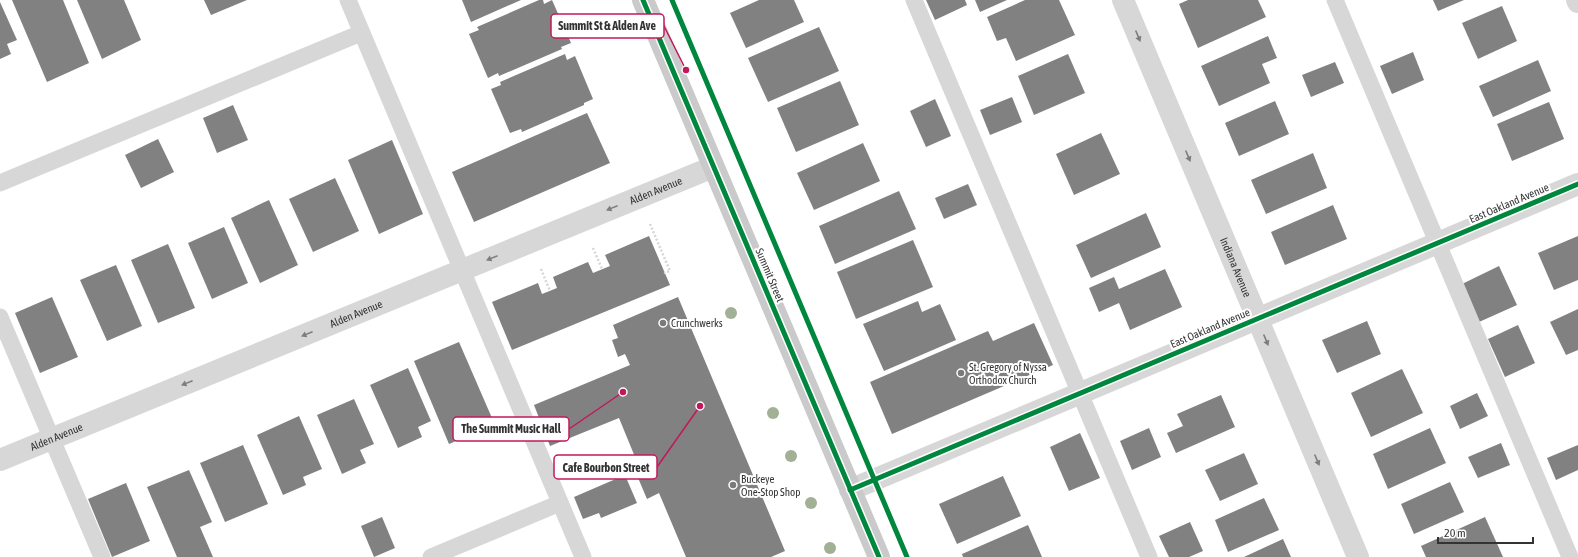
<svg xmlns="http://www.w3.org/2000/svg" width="1578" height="557" viewBox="0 0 1578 557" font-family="'Asap Condensed',sans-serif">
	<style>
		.building { fill: #818181 }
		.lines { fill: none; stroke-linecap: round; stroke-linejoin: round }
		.path { stroke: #d6d6d6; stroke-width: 2.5; stroke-dasharray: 2 2; stroke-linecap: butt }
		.service { stroke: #d7d7d7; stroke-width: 17 }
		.minor { stroke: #d7d7d7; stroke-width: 22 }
		.tertiary { stroke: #d7d7d7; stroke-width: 22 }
		.primary { stroke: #cacaca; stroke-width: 22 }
		.cycleway-casing { stroke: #fff; stroke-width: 8 }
		.cycleway { stroke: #00873e; stroke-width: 5 }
		.tree { fill: #a2b095 }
		.oneway { fill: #7d7d7d }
		.poi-dot { fill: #7a7a7a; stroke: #fff; stroke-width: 1.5 }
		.labels { text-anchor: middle; stroke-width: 4; stroke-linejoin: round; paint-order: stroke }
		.street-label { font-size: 11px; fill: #333; stroke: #fff }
		.poi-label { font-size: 11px; fill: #333; stroke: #fff; text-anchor: start }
		.leader { fill: none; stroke: #c2185b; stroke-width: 1.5 }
		.callout-dot { fill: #c2185b; stroke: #fff; stroke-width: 1.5 }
		.callout { fill: #fff; stroke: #c2185b; stroke-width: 1.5 }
		.callout-label { font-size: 12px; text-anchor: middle; font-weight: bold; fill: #333 }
	</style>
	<rect width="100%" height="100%" fill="#fff"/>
	<g class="building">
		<path d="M12 0H63L89 63 47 82Z"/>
		<path d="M77 0H124L141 40 102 59Z"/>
		<path d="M204 0H247L211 15Z"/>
		<path d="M462 0H521L471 22Z"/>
		<path d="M539 0H543L544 4 552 0 571 43 561 47 562 49 499 76 498 73 488 78 469 34 479 30 477 27Z"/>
		<path d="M759 0H794L804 22 746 48 730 13Z"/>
		<path d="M926 0H965L967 5 935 20Z"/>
		<path d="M975 0H1007L980 12Z"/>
		<path d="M1025 0H1059L1075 35 1016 61 1006 38 997 41 987 17Z"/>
		<path d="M1188 0H1258L1266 17 1198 48 1179 4Z"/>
		<path d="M1433 0H1464L1438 11Z"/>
		<path d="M0 2 17 40 7 44 11 54 0 59Z"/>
		<path d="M1502 6 1517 41 1478 59 1462 23Z"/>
		<path d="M819 27 839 71 768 102 748 58Z"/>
		<path d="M1268 36 1277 58 1262 64 1270 83 1219 106 1201 66Z"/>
		<path d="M1413 52 1424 80 1392 94 1380 66Z"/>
		<path d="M565 54 567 60 575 56 593 99 584 103V105L522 132 521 129 510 133 491 89 501 85 500 82Z"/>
		<path d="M1068 54 1085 93 1034 115 1018 76Z"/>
		<path d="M1538 60 1551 91 1493 117 1479 86Z"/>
		<path d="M1335 62 1344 83 1311 97 1302 75Z"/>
		<path d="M840 81 859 125 796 152 777 108Z"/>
		<path d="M1012 97 1022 122 990 135 980 110Z"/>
		<path d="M935 99 951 136 926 147 910 111Z"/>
		<path d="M1275 101 1289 134 1239 156 1225 123Z"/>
		<path d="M1549 102 1564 139 1512 161 1497 124Z"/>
		<path d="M233 105 248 140 217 153 203 118Z"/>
		<path d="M587 113 610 163 474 222 452 172Z"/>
		<path d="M1101 133 1120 174 1074 195 1056 154Z"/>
		<path d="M158 139 174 172 141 188 125 155Z"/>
		<path d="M392 140 423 214 379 234 348 160Z"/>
		<path d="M863 143 880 181 814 210 797 173Z"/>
		<path d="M1313 153 1327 188 1266 214 1251 180Z"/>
		<path d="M335 178 359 231 313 252 289 199Z"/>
		<path d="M968 184 977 205 944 219 935 198Z"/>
		<path d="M899 191 916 229 835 264 819 226Z"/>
		<path d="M269 200 298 265 260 283 231 218Z"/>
		<path d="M1333 205 1347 239 1285 265 1271 232Z"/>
		<path d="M1146 213 1161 247 1091 278 1076 245Z"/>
		<path d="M224 227 248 283 212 299 188 243Z"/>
		<path d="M649 236 670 285 512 350 492 302 538 283 542 294 557 288 553 277 588 262 593 273 610 266 605 255Z"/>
		<path d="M1578 236V280L1554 290 1538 253Z"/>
		<path d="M913 240 933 287 856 319 837 272Z"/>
		<path d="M168 244 195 308 158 323 131 260Z"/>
		<path d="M116 265 142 326 107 341 80 280Z"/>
		<path d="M1499 266 1517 305 1479 322 1462 284Z"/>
		<path d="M1165 269 1182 307 1130 330 1119 303 1099 312 1089 288 1114 277 1119 289Z"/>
		<path d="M52 297 78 357 40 373 15 313Z"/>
		<path d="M678 297 785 551 771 557H686L659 493 647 499 630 459 635 457 619 418 550 446 534 405 630 365 625 354 618 357 612 340 618 338 613 325Z"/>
		<path d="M918 301 922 312 940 304 956 340 884 371 863 324Z"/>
		<path d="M1578 309V350L1566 355 1550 322Z"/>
		<path d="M1367 321 1381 354 1337 373 1322 340Z"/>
		<path d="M1034 323 1053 365 892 434 870 382 988 331 993 341Z"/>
		<path d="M1518 325 1535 363 1505 377 1488 339Z"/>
		<path d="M459 342 495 425 449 444 414 361Z"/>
		<path d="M408 368 431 421 418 427 422 437 398 448 370 385Z"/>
		<path d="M1402 369 1423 413 1371 437 1351 393Z"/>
		<path d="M1477 393 1488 416 1460 429 1450 406Z"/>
		<path d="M1221 395 1235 427 1176 453 1167 433 1183 426 1177 414Z"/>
		<path d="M354 399 374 444 360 450 366 463 342 474 317 415Z"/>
		<path d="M299 416 322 469 303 477 306 485 283 495 257 435Z"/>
		<path d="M1149 428 1161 457 1132 470 1120 441Z"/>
		<path d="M1430 428 1446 463 1388 489 1373 454Z"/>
		<path d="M1080 433 1100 478 1069 491 1050 447Z"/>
		<path d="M1501 443 1510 465 1478 478 1468 457Z"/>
		<path d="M243 445 268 504 225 522 200 463Z"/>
		<path d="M1578 445V470L1556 480 1547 458Z"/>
		<path d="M1244 453 1258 484 1220 501 1205 470Z"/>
		<path d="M189 470 212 522 200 527 213 557H177L147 487Z"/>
		<path d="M625 475 637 503 601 518 599 513 583 519 574 497Z"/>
		<path d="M1003 476 1021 516 957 544 939 504Z"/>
		<path d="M1450 482 1464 512 1414 534 1401 504Z"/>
		<path d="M126 483 150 541 112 557 88 499Z"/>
		<path d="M1264 498 1279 530 1228 552 1215 520Z"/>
		<path d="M382 517 395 548 374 557 361 526Z"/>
		<path d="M1485 517 1503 557H1426L1421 546Z"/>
		<path d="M1190 522 1203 551 1189 557H1169L1159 536Z"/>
		<path d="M1028 525 1042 557H963L962 554Z"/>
		<path d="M1283 539 1291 557H1244Z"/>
	</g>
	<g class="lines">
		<g class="path">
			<path d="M650 224 670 271 664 273"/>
			<path d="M593 248 602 269"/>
			<path d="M541 269 550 291"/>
		</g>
		<g class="service">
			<path d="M348 0 583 557"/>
			<path d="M914 0 1149 557"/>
			<path d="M1335 0 1570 557"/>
			<path d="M0 183 361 33"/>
			<path d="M0 317 102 557"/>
			<path d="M431 557 560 503"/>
		</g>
		<g class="minor">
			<path id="s1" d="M1123 0 1358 557"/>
			<path id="s2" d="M0 460 713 167"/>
			<path d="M850 490 1578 184"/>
		</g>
		<path class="tertiary" d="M1577 0 1578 2"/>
		<path class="primary" d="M643 0 879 557"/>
		<g class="cycleway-casing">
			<g id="cycleway">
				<path d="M643 0 879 557"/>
				<path d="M672 0 907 557"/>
				<path d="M850 490 1578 184"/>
			</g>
		</g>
		<use href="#cycleway" class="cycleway"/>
	</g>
	<g class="tree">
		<circle cx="731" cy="313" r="6"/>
		<circle cx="773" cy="413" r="6"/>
		<circle cx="791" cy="456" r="6"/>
		<circle cx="811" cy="503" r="6"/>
		<circle cx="830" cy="548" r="6"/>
	</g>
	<defs><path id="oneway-solid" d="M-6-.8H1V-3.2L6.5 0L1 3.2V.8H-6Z"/></defs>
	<g class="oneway">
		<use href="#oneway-solid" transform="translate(1138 36) rotate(67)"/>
		<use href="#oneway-solid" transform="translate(1188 156) rotate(67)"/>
		<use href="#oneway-solid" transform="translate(612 208) rotate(158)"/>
		<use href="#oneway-solid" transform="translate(492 258) rotate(158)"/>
		<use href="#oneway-solid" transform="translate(307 334) rotate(158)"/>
		<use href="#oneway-solid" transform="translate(1266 340) rotate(67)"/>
		<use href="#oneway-solid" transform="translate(187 383) rotate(158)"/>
		<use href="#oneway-solid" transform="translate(1317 460) rotate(67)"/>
	</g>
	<g class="poi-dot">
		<circle cx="663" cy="323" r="4"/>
		<circle cx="961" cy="373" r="4"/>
		<circle cx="733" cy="485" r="4"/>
	</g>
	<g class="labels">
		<g class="street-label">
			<text dy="4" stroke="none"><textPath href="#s2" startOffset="709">Alden Avenue</textPath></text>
			<text transform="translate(1509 203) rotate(-23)" y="4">East Oakland Avenue</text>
			<text dy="4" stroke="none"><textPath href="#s1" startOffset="290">Indiana Avenue</textPath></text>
			<text transform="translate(770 275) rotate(67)" y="4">Summit Street</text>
			<text dy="4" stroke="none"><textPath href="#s2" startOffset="385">Alden Avenue</textPath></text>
			<text transform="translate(1210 328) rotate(-23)" y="4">East Oakland Avenue</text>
			<text dy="4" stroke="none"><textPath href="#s2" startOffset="61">Alden Avenue</textPath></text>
		</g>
		<g class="poi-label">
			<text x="671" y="327">Crunchwerks</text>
			<text x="969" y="371">St. Gregory of Nyssa<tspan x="969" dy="13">Orthodox Church</tspan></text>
			<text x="741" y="483">Buckeye<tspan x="741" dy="13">One-Stop Shop</tspan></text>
		</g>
	</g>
	<path class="leader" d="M686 70L664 26M623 392L569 429M700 406L657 467"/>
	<g class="callout-dot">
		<circle cx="686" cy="70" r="4"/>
		<circle cx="623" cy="392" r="4"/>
		<circle cx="700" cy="406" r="4"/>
	</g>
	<g class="callout">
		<rect x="551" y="14" width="113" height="24" rx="4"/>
		<rect x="453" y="417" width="116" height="24" rx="4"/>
		<rect x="554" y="455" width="103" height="24" rx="4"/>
	</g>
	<g class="callout-label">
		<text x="607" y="30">Summit St &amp; Alden Ave</text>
		<text x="511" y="433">The Summit Music Hall</text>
		<text x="606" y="472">Cafe Bourbon Street</text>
	</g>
	<path d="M1438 537v6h95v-6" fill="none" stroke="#333333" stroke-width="2"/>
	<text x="1444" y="537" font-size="12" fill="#333333" stroke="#ffffff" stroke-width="3" paint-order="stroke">20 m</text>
</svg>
